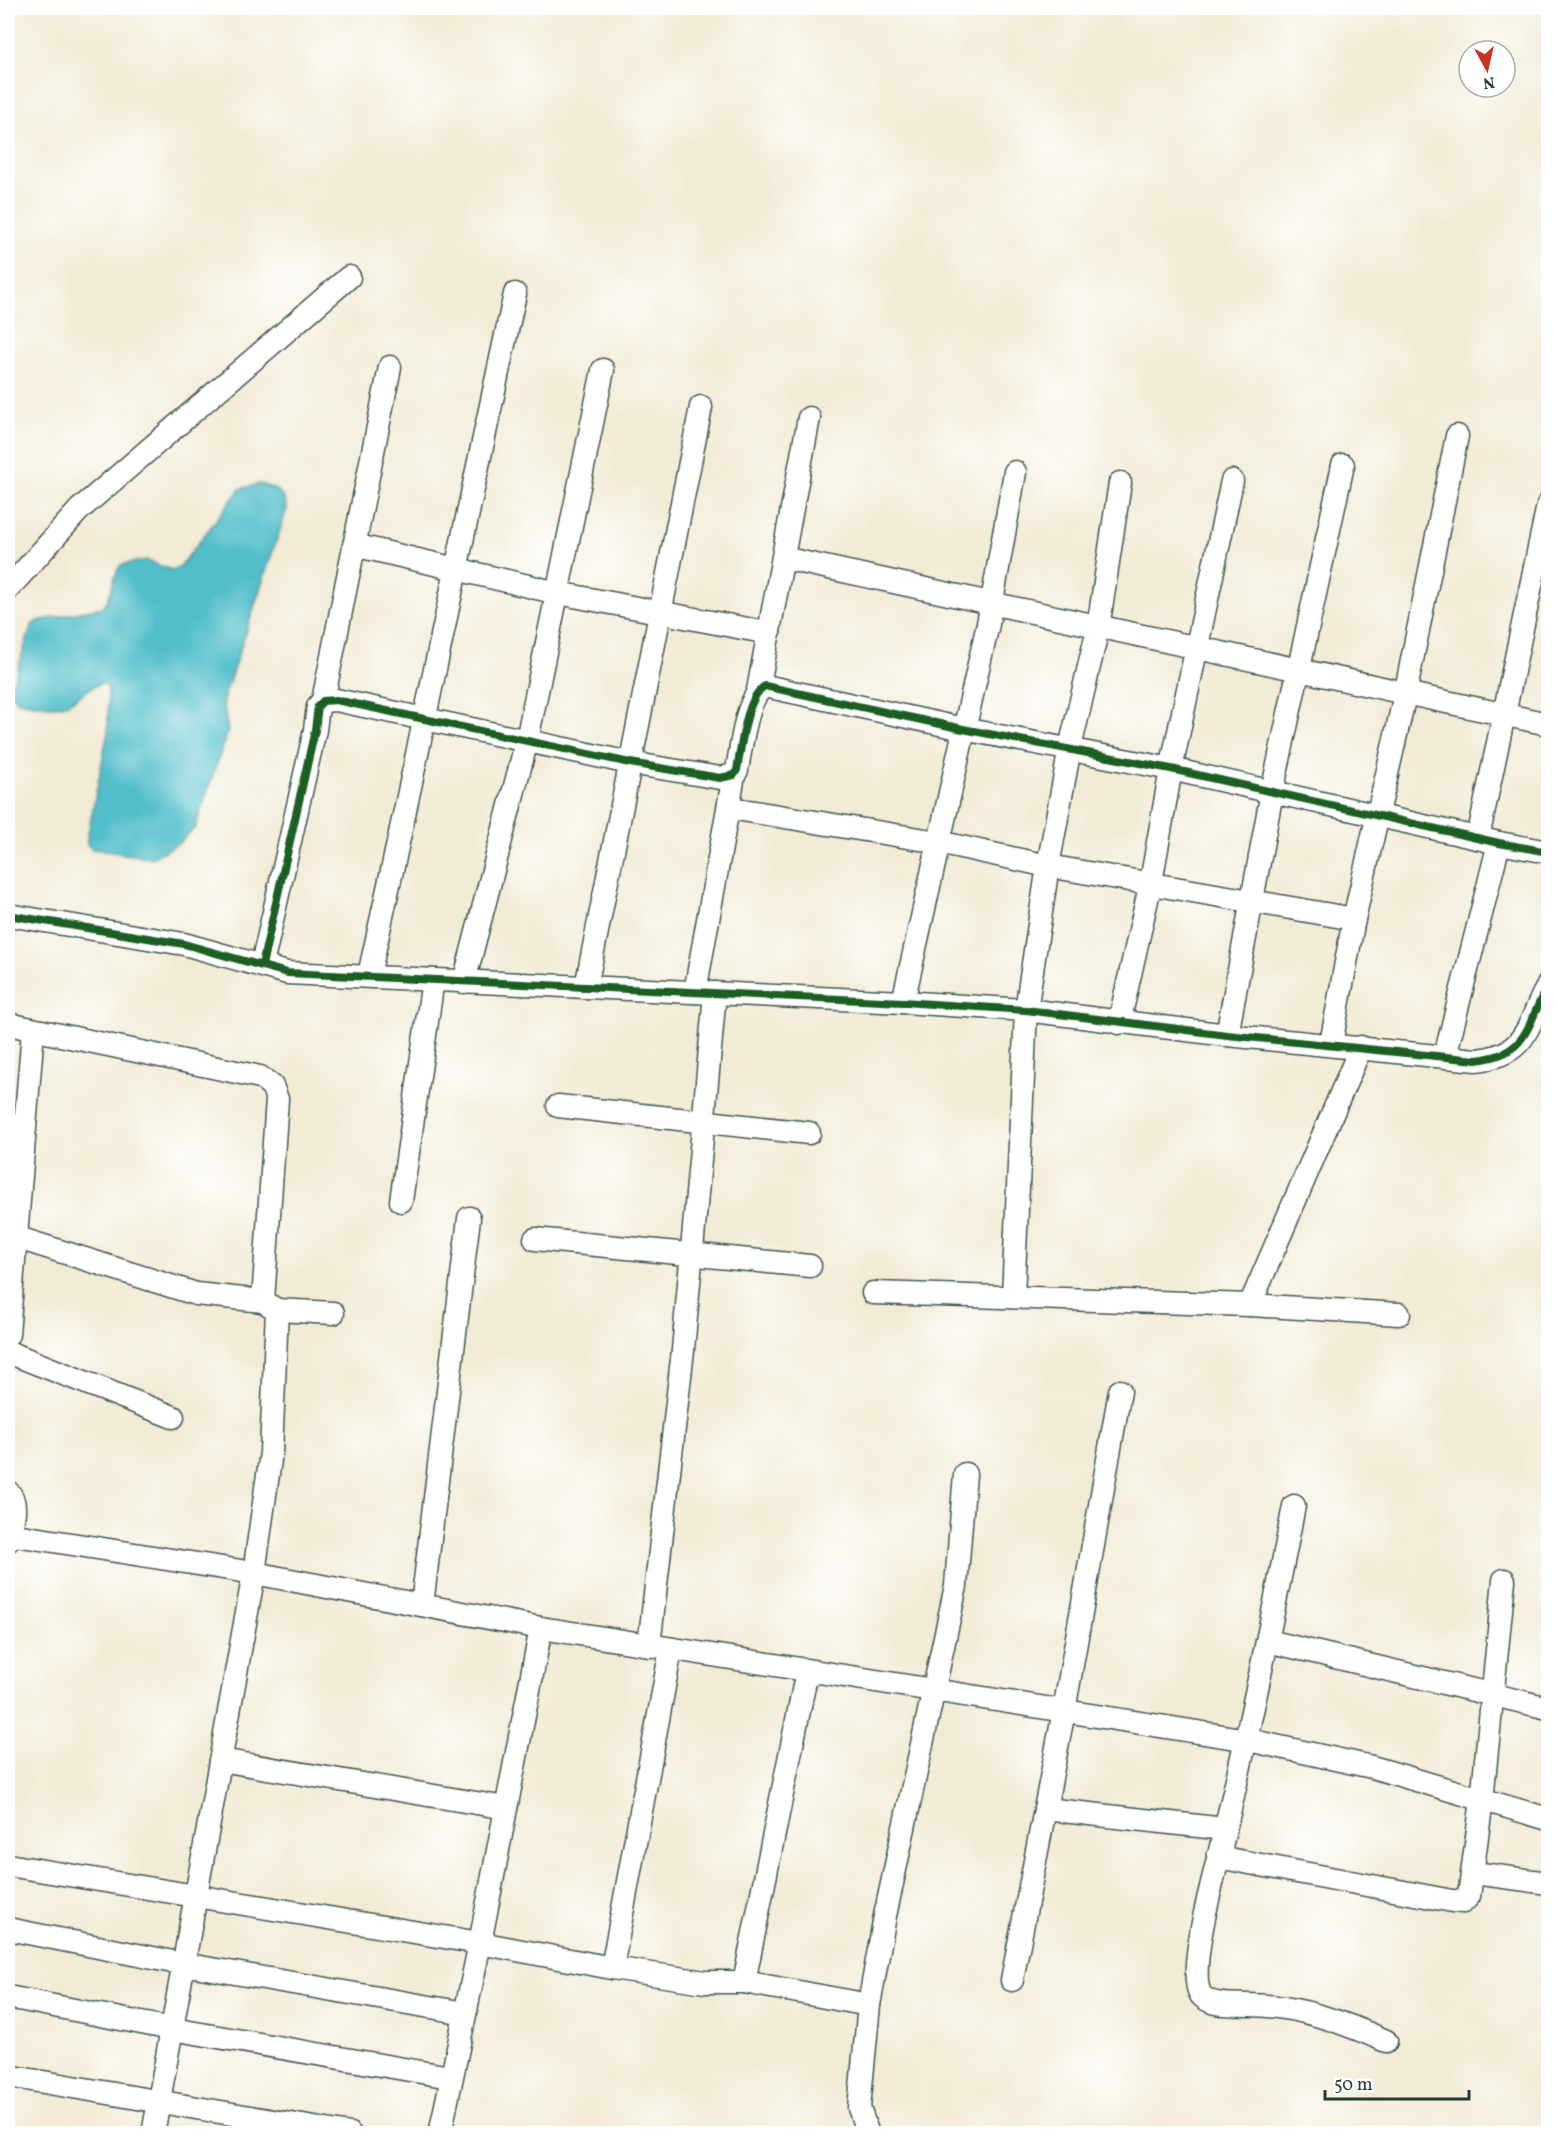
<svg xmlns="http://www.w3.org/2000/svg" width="1556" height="2141" viewBox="0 0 1556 2141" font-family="Vollkorn,serif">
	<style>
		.water { fill: #51beca; stroke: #387e7f; stroke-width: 1.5 }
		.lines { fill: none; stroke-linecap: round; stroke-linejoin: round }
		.street-casing { stroke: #3f574c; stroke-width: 25 }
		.street { stroke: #fff; stroke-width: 22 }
		.cycleway-casing { stroke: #fff; stroke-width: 11 }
		.cycleway { stroke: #1b5e20; stroke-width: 8 }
	</style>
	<rect width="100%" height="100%" fill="#fff"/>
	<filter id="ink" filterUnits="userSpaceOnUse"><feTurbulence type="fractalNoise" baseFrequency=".0167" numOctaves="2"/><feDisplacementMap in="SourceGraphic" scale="12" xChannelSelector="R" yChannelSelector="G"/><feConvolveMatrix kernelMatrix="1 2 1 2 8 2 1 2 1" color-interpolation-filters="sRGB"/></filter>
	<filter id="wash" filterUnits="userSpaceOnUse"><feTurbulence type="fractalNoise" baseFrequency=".008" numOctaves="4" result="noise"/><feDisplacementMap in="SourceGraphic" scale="24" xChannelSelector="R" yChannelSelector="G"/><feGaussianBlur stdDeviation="1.35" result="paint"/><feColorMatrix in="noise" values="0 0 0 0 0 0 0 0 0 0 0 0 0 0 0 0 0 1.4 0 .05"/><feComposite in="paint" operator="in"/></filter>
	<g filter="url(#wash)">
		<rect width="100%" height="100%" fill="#f2ebd5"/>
		<path class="water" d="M259 484C276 488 284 492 287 509L223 700 228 731 195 828 178 844 152 858 92 849 87 844V839L108 731V687L103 683C88 687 78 699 65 704 51 709 31 703 17 701L12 695V685L32 625 38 621 103 607C114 594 111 577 121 565L146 560 171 570 179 568 240 489Z"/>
	</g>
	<g filter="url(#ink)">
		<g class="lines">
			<g class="street-casing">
				<g id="street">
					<path d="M354 545 558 593 769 633"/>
					<path d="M783 558 1548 724"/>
					<path d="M8 589 80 509 349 277"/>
					<path d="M758 690 809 418"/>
					<path d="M323 701 390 367"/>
					<path d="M730 808 938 842 1048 866 1354 919"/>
					<path d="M1478 838 1548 505"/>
					<path d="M8 915 184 944 287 973 903 1002 1026 1010 1227 1035 1476 1060C1529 1055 1526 1025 1548 985"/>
					<path d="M262 965 315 730 318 706 323 701 336 700 630 763 720 778 734 775 737 770C741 749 746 696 765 686L963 729 1171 769 1499 843 1548 852"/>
					<path d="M369 975C420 748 465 521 515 294"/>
					<path d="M464 982 527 740 603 370"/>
					<path d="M586 987 701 407"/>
					<path d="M695 992 734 775"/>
					<path d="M903 1002 988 624 1015 472"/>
					<path d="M1119 1023 1151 882 1171 769 1232 481"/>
					<path d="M8 1024 260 1077 272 1086 277 1099 263 1301"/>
					<path d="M1227 1035 1272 792 1343 465"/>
					<path d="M1331 1044 1354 919 1405 695 1457 436"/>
					<path d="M1445 1056 1499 843"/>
					<path d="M558 1106 809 1133"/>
					<path d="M401 1201 433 980"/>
					<path d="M15 1237 196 1294 263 1301 277 1310 271 1453 254 1573 153 2134"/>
					<path d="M535 1239 810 1266"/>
					<path d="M873 1293 1250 1305 1361 1047"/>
					<path d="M1013 1297 1026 1010 1048 866 1070 748 1098 628 1120 483"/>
					<path d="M1250 1305 1399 1314"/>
					<path d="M277 1310 333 1313"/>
					<path d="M8 1334 33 1030"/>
					<path d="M8 1352 173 1417"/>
					<path d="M8 1492C20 1502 11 1528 8 1541"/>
					<path d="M1294 1506C1270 1631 1244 1755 1213 1879 1208 1899 1186 1984 1203 1997 1215 2007 1236 2004 1251 2005 1299 2006 1343 2022 1386 2041"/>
					<path d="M9 1534 254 1573 541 1628 1248 1740 1372 1767 1548 1819"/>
					<path d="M422 1605 469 1218"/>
					<path d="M1268 1641 1548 1708"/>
					<path d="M649 1646 683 1350 715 993"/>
					<path d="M220 1760 506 1808"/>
					<path d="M1045 1809 1225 1829"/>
					<path d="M1218 1857 1452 1901 1463 1902 1469 1896 1482 1800 1504 1580"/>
					<path d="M8 1865 480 1943 612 1968 705 1982H744L869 2005"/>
					<path d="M1474 1873 1548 1883"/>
					<path d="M8 1929 183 1964 465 2013"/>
					<path d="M612 1968 671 1649"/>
					<path d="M1012 1980 1064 1711 1120 1391"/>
					<path d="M744 1982 807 1671"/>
					<path d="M8 1997 172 2029 450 2077"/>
					<path d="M8 2076 350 2134"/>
					<path d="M440 2134 480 1943 541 1628"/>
					<path d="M868 2134 859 2108 869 2005 885 1916 956 1586 965 1474"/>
				</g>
			</g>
			<use href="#street" class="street"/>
			<g class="cycleway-casing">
				<g id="cycleway">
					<path d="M8 915 184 944 287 973 903 1002 1026 1010 1227 1035 1476 1060C1529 1055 1526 1025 1548 985"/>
					<path d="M262 965 315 730 318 706 323 701 336 700 630 763 720 778 734 775 737 770C741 749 746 696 765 686L963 729 1171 769 1499 843 1548 852"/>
				</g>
			</g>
			<use href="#cycleway" class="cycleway"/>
		</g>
	</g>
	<rect width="1556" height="2141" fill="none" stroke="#fff" stroke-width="30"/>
	<g transform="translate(1487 69) rotate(172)"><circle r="28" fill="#ffffff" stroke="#a5b1ae" stroke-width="1.5"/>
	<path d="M0-4.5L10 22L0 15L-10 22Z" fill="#c8321e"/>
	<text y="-9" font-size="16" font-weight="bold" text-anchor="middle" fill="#1f3d34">N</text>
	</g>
	<path d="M1325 2090v9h144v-9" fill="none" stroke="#1f3d34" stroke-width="3"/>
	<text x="1334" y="2090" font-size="18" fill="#1f3d34" stroke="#ffffff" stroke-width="4.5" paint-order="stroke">50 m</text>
</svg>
